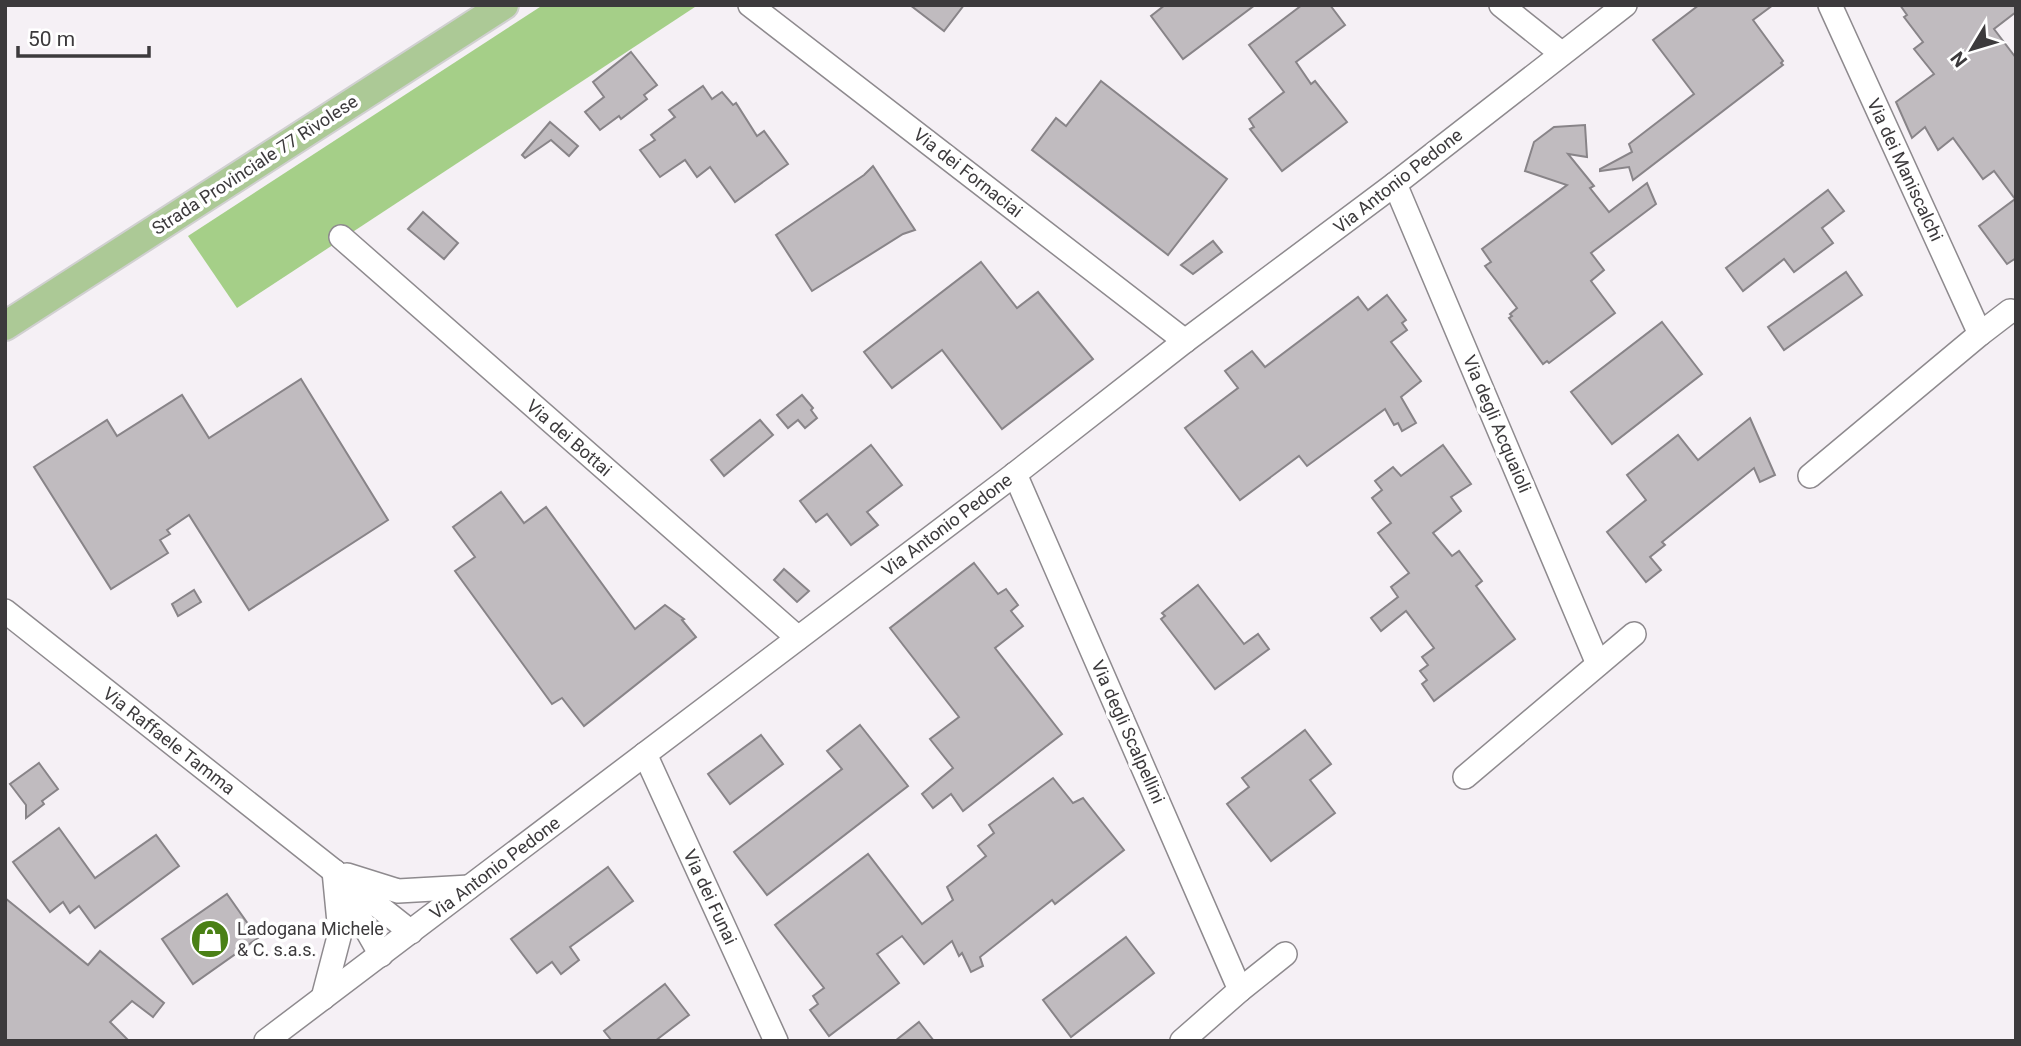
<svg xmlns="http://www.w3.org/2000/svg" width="2021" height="1046" viewBox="0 0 2021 1046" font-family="Roboto,sans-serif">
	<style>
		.green { fill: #a5cf88 }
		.building { fill: #c0bbbf; stroke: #888488; stroke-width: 2 }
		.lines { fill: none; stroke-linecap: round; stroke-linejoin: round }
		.minor-casing { stroke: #8e8a8e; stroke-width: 26 }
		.major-casing { stroke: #d0d0d0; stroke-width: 32 }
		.minor { stroke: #fff; stroke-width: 23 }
		.major { stroke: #acc996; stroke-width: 28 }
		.labels { text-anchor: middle; stroke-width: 7; stroke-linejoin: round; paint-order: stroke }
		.street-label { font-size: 18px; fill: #3c3a3c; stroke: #fff }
		.poi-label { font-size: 18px; fill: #3c3a3c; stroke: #fff; text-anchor: start }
	</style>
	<rect width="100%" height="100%" fill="#f5f0f5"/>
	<path class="green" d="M543 5H698L237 308 188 236Z"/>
	<g class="building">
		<path d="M910 5H964L944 31Z"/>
		<path d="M1165 5H1255L1183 59 1151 16Z"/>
		<path d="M1302 5H1330L1345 25 1296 62 1311 84 1315 81 1347 122 1282 171 1250 129 1254 127 1249 119 1284 92 1249 45Z"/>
		<path d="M1699 5H1773L1753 20 1783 61 1781 63 1783 65 1633 180 1629 167 1600 171V169L1632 152 1629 144 1694 94 1653 40Z"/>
		<path d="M1900 5H2016V12L1994 29 2016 58V258L2007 264 1979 226 2015 199 1994 171 1983 179 1953 138 1938 150 1925 127 1912 138 1896 102 1934 74 1914 49 1923 42 1904 17 1907 15Z"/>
		<path d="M631 52 657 85 644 95 647 99 621 119 619 116 600 130 585 112 604 97 593 82Z"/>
		<path d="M1101 81 1227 179 1168 255 1032 150 1056 118 1066 126Z"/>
		<path d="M703 86 712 99 722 92 733 105 736 103 757 136 764 131 788 164 735 202 710 167 697 177 685 160 660 177 640 150 655 140 651 135 675 117 669 110Z"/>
		<path d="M550 122 578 146 569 156 551 140 525 158 522 155Z"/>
		<path d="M1585 125 1587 157 1568 154 1594 186 1590 188 1609 212 1647 183 1656 204 1591 253 1604 270 1591 281 1615 313 1549 363 1547 361 1543 364 1509 318 1512 316 1510 314 1517 308 1485 266 1491 262 1482 249 1567 185 1525 171 1534 142 1554 127Z"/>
		<path d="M873 166 915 230 903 234 812 291 776 235 864 175Z"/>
		<path d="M1828 190 1844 211 1822 228 1833 243 1794 272 1784 259 1743 291 1726 268Z"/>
		<path d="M423 212 458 243 444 259 408 229Z"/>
		<path d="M1213 241 1222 252 1193 274 1181 265Z"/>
		<path d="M981 262 1017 308 1038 292 1093 359 1002 429 942 350 892 388 864 352Z"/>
		<path d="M1846 272 1862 295 1784 350 1768 327Z"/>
		<path d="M1387 295 1406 320 1402 323 1407 330 1391 342 1421 381 1401 397 1416 423 1402 431 1398 423 1394 425 1385 409 1307 466 1299 456 1240 500 1185 428 1238 388 1225 371 1252 351 1265 367 1358 297 1368 310Z"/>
		<path d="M1662 322 1702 374 1612 444 1571 392Z"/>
		<path d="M301 379 388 520 249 610 189 515 167 530 170 534 160 540 168 553 111 589 34 467 107 420 117 436 182 395 209 438Z"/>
		<path d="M802 395 813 408 811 410 817 418 805 428 798 420 788 428 777 415Z"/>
		<path d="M1750 418 1775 475 1760 482 1754 468 1662 542 1665 545 1650 557 1661 570 1646 582 1607 532 1646 500 1627 475 1678 435 1698 460Z"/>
		<path d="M760 420 773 435 724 476 711 460Z"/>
		<path d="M871 445 902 485 867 512 878 525 851 545 827 514 816 522 800 501Z"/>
		<path d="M1443 445 1471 484 1451 497 1461 511 1433 533 1452 556 1459 551 1482 581 1476 586 1515 639 1434 701 1422 684 1427 680 1420 671 1428 665 1422 657 1434 648 1406 611 1381 631 1371 618 1398 597 1391 587 1409 573 1378 533 1391 523 1372 498 1382 490 1375 481 1393 467 1401 476Z"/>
		<path d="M501 492 524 523 546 507 635 629 665 605 684 619 682 620 696 637 584 726 562 698 552 704 455 571 475 557 453 527Z"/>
		<path d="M974 563 998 594 1006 589 1018 605 1011 611 1023 626 995 648 1062 734 963 811 951 794 933 808 922 794 953 768 930 739 959 717 890 628Z"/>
		<path d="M784 569 809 591 797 602 774 580Z"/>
		<path d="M1198 585 1244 644 1258 634 1269 649 1215 689 1161 619 1165 616 1162 613Z"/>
		<path d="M194 590 201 602 178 616 172 604Z"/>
		<path d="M860 725 908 786 767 895 734 852 842 769 827 751Z"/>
		<path d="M1305 730 1331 764 1310 780 1335 813 1271 861 1227 804 1249 787 1242 778Z"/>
		<path d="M761 735 783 764 730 804 708 774Z"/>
		<path d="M39 763 58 789 42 801 44 804 26 818V805L10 784Z"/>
		<path d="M1053 778 1073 803 1083 798 1124 850 1055 904 1052 900 980 957 983 966 971 972 962 953 959 956 952 941 924 964 902 936 877 954 899 983 829 1036 810 1010 818 1004 813 996 824 988 775 925 868 854 922 924 953 900 947 887 986 856 978 846 994 833 989 825Z"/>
		<path d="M59 828 95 878 156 835 179 866 95 928 79 906 70 913 63 902 50 912 13 862Z"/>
		<path d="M608 867 633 901 570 947 579 960 561 974 552 962 537 973 511 939Z"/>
		<path d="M227 894 258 938 193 984 162 939Z"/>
		<path d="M5 898 88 965 100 951 164 1003 153 1017 132 1001 110 1022 129 1041H5Z"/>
		<path d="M1126 937 1154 973 1071 1037 1043 1000Z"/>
		<path d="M665 984 689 1015 655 1041H612L604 1031Z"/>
		<path d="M919 1022 934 1041H895Z"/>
	</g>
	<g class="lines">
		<g class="minor-casing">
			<g id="minor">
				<path d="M750 5 1185 341"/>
				<path d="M1501 5 1561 53"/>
				<path d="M1395 184 1598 664"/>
				<path d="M341 237 798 638"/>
				<path d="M1980 334 2010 311"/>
				<path d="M1015 474 1240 990 1182 1041"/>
				<path d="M1810 476 1980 334 1830 5"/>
				<path d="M5 611 411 932"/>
				<path d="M645 754 776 1041"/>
				<path d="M1465 777 1634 634"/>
				<path d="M347 875 398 891 469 887"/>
				<path d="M340 883 381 955"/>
				<path d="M1240 990 1285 954"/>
				<path d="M323 998 340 933 334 871"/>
				<path d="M266 1041 1015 474 1185 341 1395 184 1625 5"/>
			</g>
		</g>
		<g class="major-casing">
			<path id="major" d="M5 326 504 5"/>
		</g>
		<use href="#minor" class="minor"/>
		<use href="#major" class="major"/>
	</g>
	<defs>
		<g id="shop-disc" transform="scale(2.0125)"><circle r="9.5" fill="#4a8015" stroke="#fff"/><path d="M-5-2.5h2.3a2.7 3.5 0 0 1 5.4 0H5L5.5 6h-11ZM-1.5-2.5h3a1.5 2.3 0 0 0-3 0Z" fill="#fff"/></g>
	</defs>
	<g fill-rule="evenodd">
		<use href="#shop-disc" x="210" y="939"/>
	</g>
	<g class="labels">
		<g class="street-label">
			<text transform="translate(255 165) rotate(-33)" y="6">Strada Provinciale 77 Rivolese</text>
			<text transform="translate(1905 170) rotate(65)" y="6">Via dei Maniscalchi</text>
			<text transform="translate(968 173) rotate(38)" y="6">Via dei Fornaciai</text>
			<text transform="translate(1398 181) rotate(-38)" y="6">Via Antonio Pedone</text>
			<text transform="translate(1497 424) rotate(67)" y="6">Via degli Acquaioli</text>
			<text transform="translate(569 438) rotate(41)" y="6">Via dei Bottai</text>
			<text transform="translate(947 525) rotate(-37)" y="6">Via Antonio Pedone</text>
			<text transform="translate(1128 732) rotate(66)" y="6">Via degli Scalpellini</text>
			<text transform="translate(169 741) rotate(38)" y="6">Via Raffaele Tamma</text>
			<text transform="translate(495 868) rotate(-37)" y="6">Via Antonio Pedone</text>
			<text transform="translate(710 897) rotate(65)" y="6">Via dei Funai</text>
		</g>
		<g class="poi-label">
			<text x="237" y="935">Ladogana Michele<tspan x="237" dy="21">&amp; C. s.a.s.</tspan></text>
		</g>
	</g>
	<rect width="2021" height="1046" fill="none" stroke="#3c3a3c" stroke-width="14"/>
	<g transform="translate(1972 49) rotate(232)" stroke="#ffffff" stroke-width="5" paint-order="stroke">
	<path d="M0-5L12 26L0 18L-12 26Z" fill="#3c3a3c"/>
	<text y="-10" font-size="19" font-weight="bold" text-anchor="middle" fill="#3c3a3c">N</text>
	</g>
	<path d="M18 46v10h131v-10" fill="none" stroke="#3c3a3c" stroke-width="3.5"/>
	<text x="28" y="46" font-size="21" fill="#3c3a3c" stroke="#ffffff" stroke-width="5" paint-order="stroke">50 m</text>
</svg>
